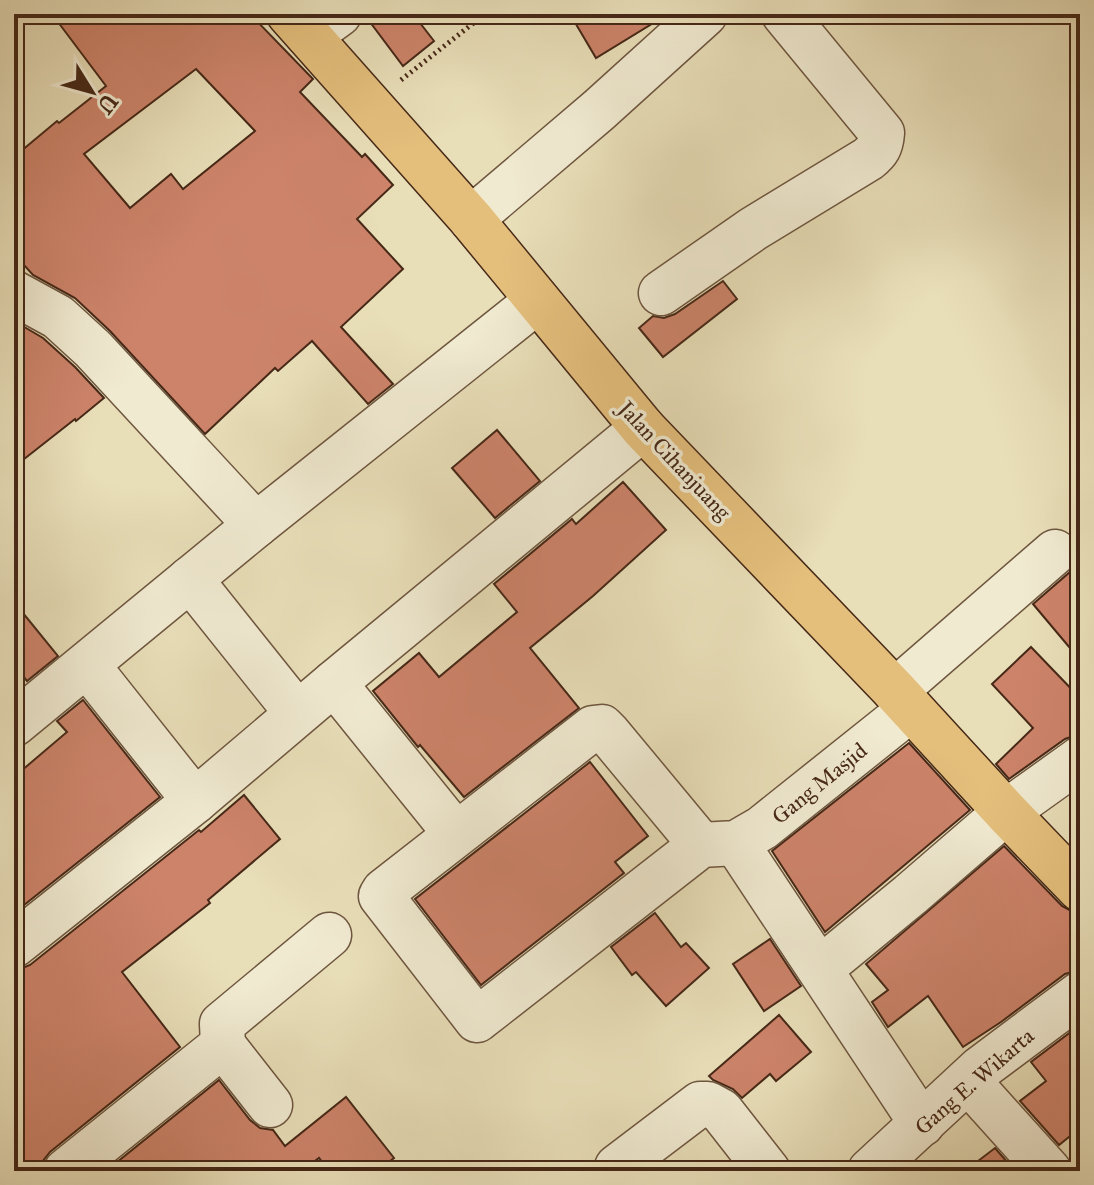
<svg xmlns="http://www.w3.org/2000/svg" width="1094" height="1185" viewBox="0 0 1094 1185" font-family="'IM FELL Great Primer',serif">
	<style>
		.building { fill: #cc836a; stroke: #462817; stroke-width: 2; fill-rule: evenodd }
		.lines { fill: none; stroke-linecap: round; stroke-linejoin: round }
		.minor-casing { stroke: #6e563f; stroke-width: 47 }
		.major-casing { stroke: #462817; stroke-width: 47 }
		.path { stroke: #462817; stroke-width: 5; stroke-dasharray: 2 4; stroke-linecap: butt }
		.minor { stroke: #f0ead1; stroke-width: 44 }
		.major { stroke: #e4bf7c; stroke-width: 44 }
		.labels { text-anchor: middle; stroke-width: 7; stroke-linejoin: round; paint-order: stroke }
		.street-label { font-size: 22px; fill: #462817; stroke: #f0ead1 }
	</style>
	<rect width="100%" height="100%" fill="#e8deb8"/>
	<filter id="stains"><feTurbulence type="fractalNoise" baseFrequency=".0025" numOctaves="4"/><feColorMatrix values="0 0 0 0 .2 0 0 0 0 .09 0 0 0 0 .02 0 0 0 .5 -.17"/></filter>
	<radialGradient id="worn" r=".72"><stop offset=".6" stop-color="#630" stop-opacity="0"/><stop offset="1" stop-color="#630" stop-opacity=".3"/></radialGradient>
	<g class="building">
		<path d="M52 14H250L313 79 300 92 362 157 365 154 393 185 357 219 403 269 341 327 393 384 368 404 312 341 278 371 275 368 205 434 110 331 75 298 33 275 14 254V157L57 121 59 123 106 86ZM196 69 255 131 183 189 171 174 130 208 84 154Z"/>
		<path d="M364 14H413L434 41 403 66Z"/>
		<path d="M570 14H668L596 58Z"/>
		<path d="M723 281 737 299 663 357 639 328 653 316 664 318 675 314Z"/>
		<path d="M14 321 43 338 75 367 104 398 76 421 75 419 14 467Z"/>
		<path d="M497 430 540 481 495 518 452 468Z"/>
		<path d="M623 482 666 530 593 596 530 648 579 708 464 797 420 745 418 747 373 691 419 653 439 677 517 612 494 584 572 519 576 524Z"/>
		<path d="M1080 560V660L1033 604 1071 571Z"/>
		<path d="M14 602 58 656 27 681 14 665Z"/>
		<path d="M1031 647 1080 698V734L1065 739 1009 779 996 764 1033 728 992 684Z"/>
		<path d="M83 700 160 797 14 913V777L67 732 57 721Z"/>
		<path d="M909 743 970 810 825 932 772 851Z"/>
		<path d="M590 762 648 836 615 862 624 873 481 985 415 899Z"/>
		<path d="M244 795 280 839 208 900 210 903 122 972 180 1047 50 1152 43 1161 42 1171H14V969L18 970 30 965 199 830 201 832Z"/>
		<path d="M1004 846 1062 906 1075 913 1080 919V970L1065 974 1001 1022 963 1047 928 996 888 1027 872 1002 888 990 866 964Z"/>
		<path d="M655 913 681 947 686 943 709 968 666 1006 636 972 632 975 611 947Z"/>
		<path d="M770 939 801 986 764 1011 733 964Z"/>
		<path d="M779 1015 811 1052 776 1081 770 1074 742 1098 733 1089 713 1080 709 1076Z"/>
		<path d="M1080 1025V1128L1059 1145 1020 1101 1046 1081 1031 1062Z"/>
		<path d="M219 1080 250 1120 260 1128 273 1130 285 1146 346 1097 394 1158 377 1171H329L319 1158 304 1169 305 1171H106Z"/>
		<path d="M995 1148 1015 1171H965Z"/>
	</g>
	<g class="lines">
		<g class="minor-casing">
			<g id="minor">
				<path d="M309 36 339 14"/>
				<path d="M471 219 599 110 705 14"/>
				<path d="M14 293 58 317 93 349 256 525"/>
				<path d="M661 293 753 229 868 159C878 151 881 146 882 133L784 14"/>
				<path d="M190 579 297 713"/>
				<path d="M87 665 195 801"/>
				<path d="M334 683 456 834"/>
				<path d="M895 691 1055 552"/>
				<path d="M14 724 256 525 537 301"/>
				<path d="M736 843 922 1124"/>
				<path d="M701 845 608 733 602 727 593 728 384 891 381 896 477 1020 701 845 736 843 762 828 911 709"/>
				<path d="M14 945 195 801 334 683 643 428"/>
				<path d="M820 969 910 895 1006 812 1080 759"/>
				<path d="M968 1081 1049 1171"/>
				<path d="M270 1105 223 1045 222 1024 329 935"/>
				<path d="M617 1167 700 1104H708L721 1111 768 1171"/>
				<path d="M66 1171 223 1045"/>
				<path d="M870 1171 981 1068 1080 994"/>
			</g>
		</g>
		<g class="major-casing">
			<path id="major" d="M289 14 471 219 643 428 895 691 1006 812 1080 889"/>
		</g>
		<path class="path" d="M401 80 485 14"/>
		<use href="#minor" class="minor"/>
		<use href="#major" class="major"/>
	</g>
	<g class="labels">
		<g class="street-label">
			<text transform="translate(675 460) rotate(47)" y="8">Jalan Cihanjuang</text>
			<text transform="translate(819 783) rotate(-39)" y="8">Gang Masjid</text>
			<text transform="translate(974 1081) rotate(-41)" y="8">Gang E. Wikarta</text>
		</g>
	</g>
	<rect width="1094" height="1185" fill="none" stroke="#e8deb8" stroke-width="48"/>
	<rect x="16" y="16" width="1062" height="1153" fill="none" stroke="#462817" stroke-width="4"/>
	<rect x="24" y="24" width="1046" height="1137" fill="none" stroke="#462817" stroke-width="2"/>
	<g transform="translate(92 92) rotate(127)" stroke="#f0ead1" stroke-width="6" paint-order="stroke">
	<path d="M0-6L14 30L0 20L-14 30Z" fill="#462817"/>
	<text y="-12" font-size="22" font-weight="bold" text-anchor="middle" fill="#462817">U</text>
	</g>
	<rect width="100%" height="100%" filter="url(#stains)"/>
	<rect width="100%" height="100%" fill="url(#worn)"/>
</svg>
